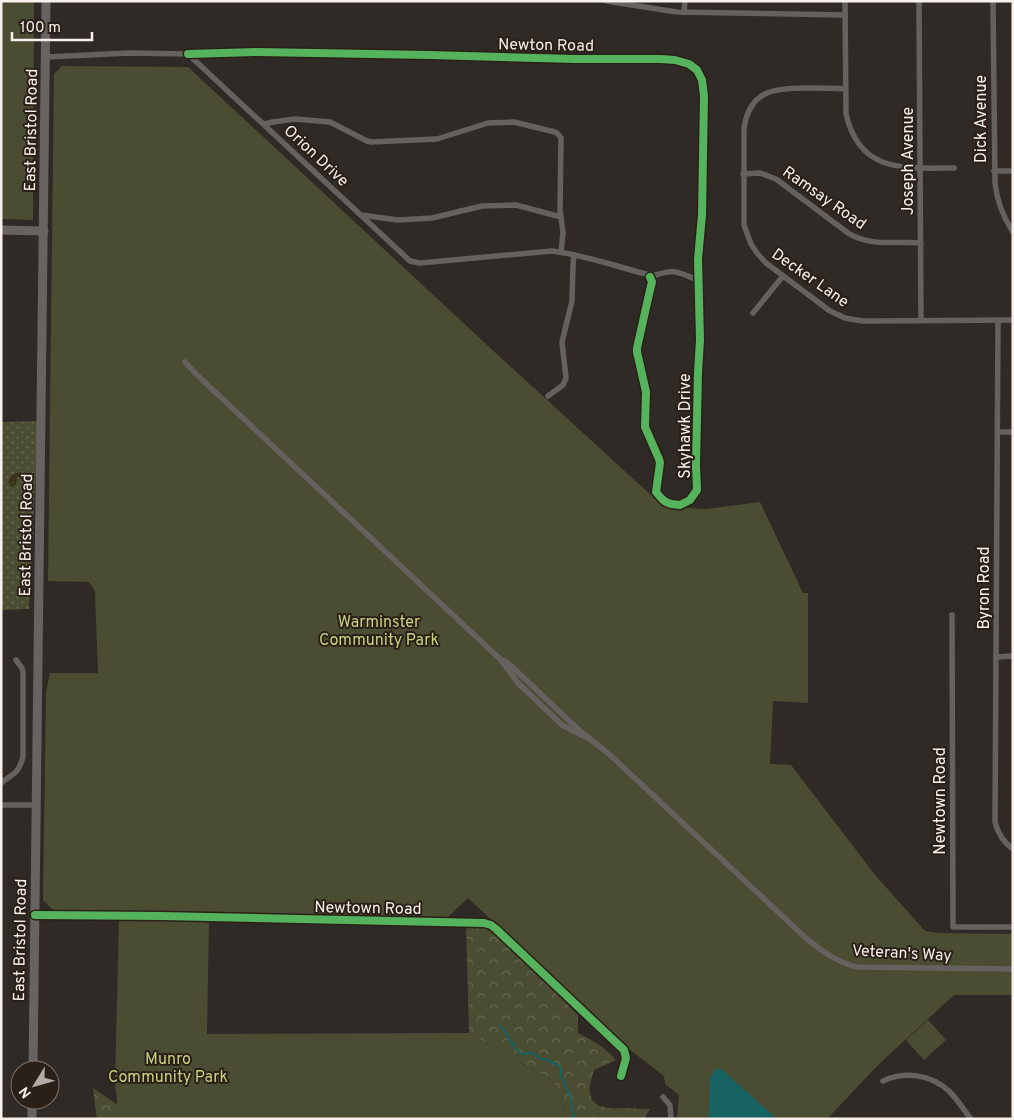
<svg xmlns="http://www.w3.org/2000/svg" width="1014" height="1120" viewBox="0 0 1014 1120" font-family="Overpass,sans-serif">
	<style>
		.grass { fill: url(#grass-dots) }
		.forest { fill: url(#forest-crowns) }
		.sand { fill: url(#sand-dots) }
		.park { fill: #4b4d32 }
		.water { fill: #176263 }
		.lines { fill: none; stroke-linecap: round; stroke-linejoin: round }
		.stream { stroke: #176263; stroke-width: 2 }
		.street { stroke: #64615f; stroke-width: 5.5 }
		.secondary { stroke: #676361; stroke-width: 9 }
		.cycleway-casing { stroke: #2b2018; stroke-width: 11 }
		.cycleway { stroke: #56b35d; stroke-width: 8 }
		.labels { text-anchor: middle; stroke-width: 4; stroke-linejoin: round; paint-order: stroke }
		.street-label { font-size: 16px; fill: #f8f0eb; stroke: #2b2018 }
		.park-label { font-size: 16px; fill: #c6d181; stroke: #2b2018 }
	</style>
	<defs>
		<pattern id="grass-dots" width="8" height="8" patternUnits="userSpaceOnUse" patternTransform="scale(1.25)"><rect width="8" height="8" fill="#4b4d32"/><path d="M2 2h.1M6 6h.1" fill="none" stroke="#666750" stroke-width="1.8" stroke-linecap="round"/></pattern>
		<pattern id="forest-crowns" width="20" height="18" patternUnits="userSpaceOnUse" patternTransform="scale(1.25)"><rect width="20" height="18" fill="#4b4d32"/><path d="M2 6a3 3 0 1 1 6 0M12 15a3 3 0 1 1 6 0" fill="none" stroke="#666750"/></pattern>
		<pattern id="sand-dots" width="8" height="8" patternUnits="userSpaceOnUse" patternTransform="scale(1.25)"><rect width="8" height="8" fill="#3a3216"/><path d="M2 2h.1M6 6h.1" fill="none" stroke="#4e462d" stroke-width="1.8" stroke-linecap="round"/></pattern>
	</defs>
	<rect width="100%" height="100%" fill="#302a26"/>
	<path class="grass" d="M38 421 29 609 1 610V422Z"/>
	<g class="forest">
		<path d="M466 924 490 929 578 1015V1033C592 1040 605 1047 616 1060L594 1070C592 1078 589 1086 590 1093 592 1109 610 1109 622 1108 631 1108 640 1109 650 1109L644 1119H567L554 1082 469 1033Z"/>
		<path d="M93 1088 118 1105 119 1119H97Z"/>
	</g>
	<path class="sand" d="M16 473 20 474V475L17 478 16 484 12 487 8 482 11 476Z"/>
	<g class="park">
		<path d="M1 1H34L33 220 1 219Z"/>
		<path d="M62 66 188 67 500 357 664 507 706 509 760 502 803 593H808V703L773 701 770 764 791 765 876 876 925 931 937 933 1013 934V995H954L879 1064 827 1119H677L679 1095 665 1084 664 1076 629 1049 468 898 448 917 53 910 43 900 46 692 50 673H98L95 591 89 582 48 581 54 74Z"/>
		<path d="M119 918 209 920 207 1034 469 1033 554 1082 567 1119H119L115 1084Z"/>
		<path d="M928 1020 946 1040 924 1060 906 1040Z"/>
	</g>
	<path class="water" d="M720 1068 776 1118V1119H709L710 1078 715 1070Z"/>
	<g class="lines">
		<path class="stream" d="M499 1026 505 1031 510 1041 514 1044V1047L521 1054 533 1053 541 1059 548 1060 558 1065 561 1069V1076L570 1095 572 1109 573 1115 576 1119"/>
		<g class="street">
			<path d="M606 1 677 12 845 15"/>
			<path d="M845 1 846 114C860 174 905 168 954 168"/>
			<path d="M919 1 921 320"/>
			<path d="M993 1 995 183C997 201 1003 217 1013 232"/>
			<path d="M684 12 685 1"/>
			<path d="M188 54 257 52 430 55 575 59H661L675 60 689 64 697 70 702 80 704 96 702 215 698 259 700 340 698 372 696 465 697 490 690 500 680 505 671 504 666 502 662 499 656 492 660 463 659 459 645 427 646 392 637 352V348L650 290 652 282 650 277"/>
			<path d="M46 57 130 53 188 54 410 261 420 263 552 251C584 255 615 266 646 274L650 277C673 268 677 271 699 281"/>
			<path d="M845 89C832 88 819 88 806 88 773 88 749 91 744 129V225L751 244 757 253 766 263 830 311 845 318 862 321H876L1013 320"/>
			<path d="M264 124 273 122 295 119 330 122 367 141 371 142 437 139 488 123 514 122 555 132 557 133 561 138 560 210 563 233 561 252"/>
			<path d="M994 171H1013"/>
			<path d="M743 174 760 173 776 179 848 233C870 247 896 241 921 243"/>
			<path d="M361 215 398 220 432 218 482 206 516 205 561 217"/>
			<path d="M753 313 783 276"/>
			<path d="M998 320 995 822C998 834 1003 842 1013 849"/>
			<path d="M185 362 197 375 500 659 518 683 562 725 585 737"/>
			<path d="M548 396 563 385 566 378 562 342 572 301 573 265 574 255"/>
			<path d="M998 432H1013"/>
			<path d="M952 615 953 927H1013"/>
			<path d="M996 657 1013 656"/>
			<path d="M500 659 507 662 580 731 610 755 807 939C823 952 837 962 857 967L1013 969"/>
			<path d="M1 783C13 774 20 772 23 756V672L22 668 16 660"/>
			<path d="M1 805H36"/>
			<path d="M35 915 161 916 484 923 491 925 496 929 624 1050 626 1058 621 1076"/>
			<path d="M883 1081C905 1071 930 1074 949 1091 957 1099 964 1110 971 1119"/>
			<path d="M663 1097 670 1105 671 1119"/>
		</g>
		<g class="secondary">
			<path d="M1 230 44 231"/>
			<path d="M33 1070 46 1"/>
			<path d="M32 1119V1100"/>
		</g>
		<g class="cycleway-casing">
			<g id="cycleway">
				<path d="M188 54 257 52 430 55 575 59H661L675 60 689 64 697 70 702 80 704 96 702 215 698 259 700 340 698 372 696 465 697 490 690 500 680 505 671 504 666 502 662 499 656 492 660 463 659 459 645 427 646 392 637 352V348L650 290 652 282 650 277"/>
				<path d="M35 915 161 916 484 923 491 925 496 929 624 1050 626 1058 621 1076"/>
			</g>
		</g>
		<use href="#cycleway" class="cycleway"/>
	</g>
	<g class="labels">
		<g class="street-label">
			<text transform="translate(546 44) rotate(1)" y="6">Newton Road</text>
			<text transform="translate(980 119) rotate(-90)" y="6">Dick Avenue</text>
			<text transform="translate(30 130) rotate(-89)" y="6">East Bristol Road</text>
			<text transform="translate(317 155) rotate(43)" y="6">Orion Drive</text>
			<text transform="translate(907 161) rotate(-90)" y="6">Joseph Avenue</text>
			<text transform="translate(825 197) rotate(35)" y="6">Ramsay Road</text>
			<text transform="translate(811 277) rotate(35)" y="6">Decker Lane</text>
			<text transform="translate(684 426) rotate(-90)" y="6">Skyhawk Drive</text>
			<text transform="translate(25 535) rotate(-89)" y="6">East Bristol Road</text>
			<text transform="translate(983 588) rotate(-90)" y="6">Byron Road</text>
			<text transform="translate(939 801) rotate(-90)" y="6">Newtown Road</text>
			<text transform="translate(368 907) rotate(1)" y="6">Newtown Road</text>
			<text transform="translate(19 940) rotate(-89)" y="6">East Bristol Road</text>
			<text transform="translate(902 952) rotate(3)" y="6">Veteran's Way</text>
		</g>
		<g class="park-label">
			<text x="379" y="627">Warminster<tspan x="379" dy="18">Community Park</tspan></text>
			<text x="168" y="1064">Munro<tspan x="168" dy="18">Community Park</tspan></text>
		</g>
	</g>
	<rect width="1014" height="1120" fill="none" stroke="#f8f0eb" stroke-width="5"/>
	<g transform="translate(35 1085) rotate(233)"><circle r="24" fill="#2b2018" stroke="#7d736c"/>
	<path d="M0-4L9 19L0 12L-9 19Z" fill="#b2aba6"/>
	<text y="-8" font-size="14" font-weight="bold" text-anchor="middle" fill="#f8f0eb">N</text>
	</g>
	<path d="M12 32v8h80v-8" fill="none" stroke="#f8f0eb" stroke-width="2.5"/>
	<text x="20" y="32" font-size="15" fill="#f8f0eb" stroke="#2b2018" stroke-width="4" paint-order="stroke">100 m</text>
</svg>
